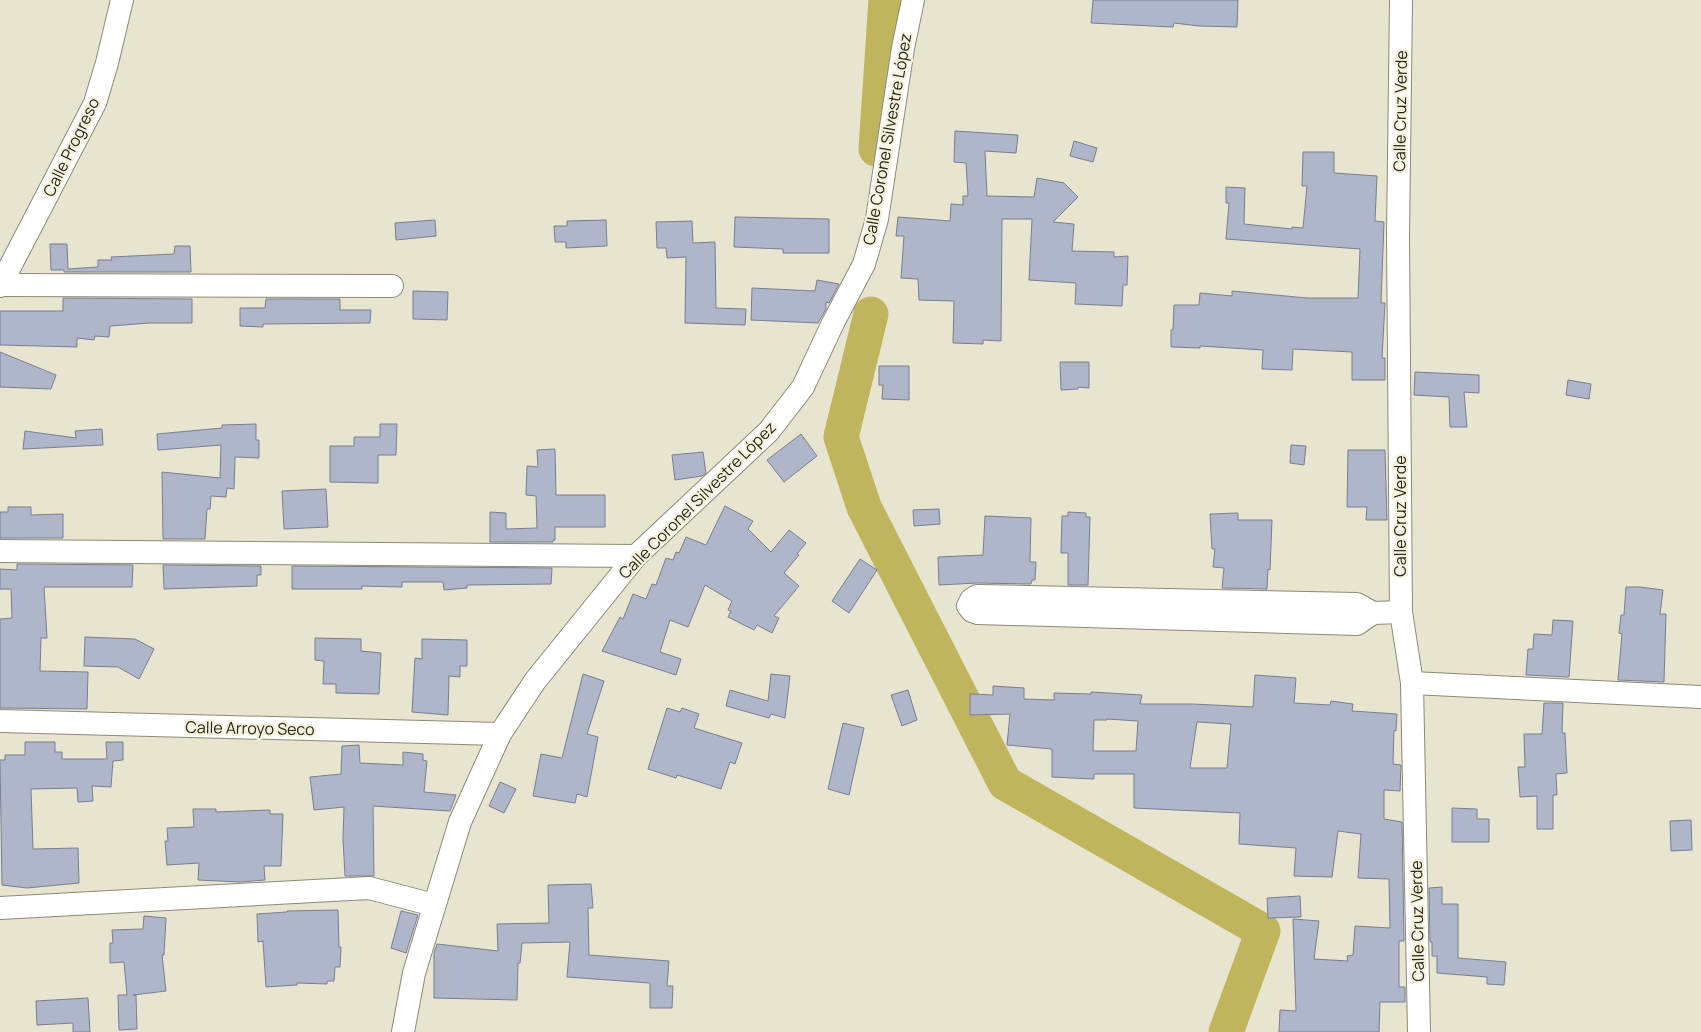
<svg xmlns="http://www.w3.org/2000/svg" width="1701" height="1032" viewBox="0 0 1701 1032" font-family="Manrope,sans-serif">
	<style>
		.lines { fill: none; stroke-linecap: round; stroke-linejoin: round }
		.river { stroke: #c0b55d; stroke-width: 35 }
		.building { fill: #b0b6ca; stroke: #797e91; fill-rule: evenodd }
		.minor-casing { stroke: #8c8a76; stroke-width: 24 }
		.minor { stroke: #fff; stroke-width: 22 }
		.labels { text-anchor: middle; stroke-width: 4.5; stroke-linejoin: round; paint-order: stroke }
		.street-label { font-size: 16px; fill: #27261e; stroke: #f5f2dc }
	</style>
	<rect width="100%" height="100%" fill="#e7e5cf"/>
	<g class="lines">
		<g class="river">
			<path d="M876 149 886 0"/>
			<path d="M871 314 841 437 864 507 1005 783 1263 931 1226 1032"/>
		</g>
	</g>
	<g class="building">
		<path d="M1093 0H1238L1237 27 1199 26 1174 23 1173 27 1091 23Z"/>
		<path d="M955 131 1018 135 1016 153 985 151 987 196 1034 197 1037 178 1064 183 1078 197 1053 222 1074 224 1072 251 1114 252V257L1128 256 1127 285H1123L1122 306 1075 304 1076 283 1029 280 1032 219H1002L1001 341 983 340V344L953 343 954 301 919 300 918 279 901 278 904 236H896L898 217 950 221 951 204 963 205V196H968L966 163 954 162Z"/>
		<path d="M1074 141 1097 148 1093 162 1070 156Z"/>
		<path d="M1303 152H1334V173L1377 176 1375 221 1384 222 1381 303H1385L1382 358H1385V380H1352V352L1293 349 1292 370 1262 369 1263 350 1200 346V348L1171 347V330H1173L1174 305H1199L1200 293 1232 296V291L1307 298H1358L1360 249 1226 239 1229 203H1226V187L1245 188 1244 224 1292 229V227L1303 228 1307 186H1302Z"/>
		<path d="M735 217 829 219V253H783V249L734 247Z"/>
		<path d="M435 220 436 236 396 240 395 223Z"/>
		<path d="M606 220 607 246 566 248V242H555L554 226H567V221Z"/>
		<path d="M692 221 693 243 715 242 716 308 746 309 745 325 685 323 686 257 667 258 666 248H657L656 222Z"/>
		<path d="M50 244H67L68 269 98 267V260H112L111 257 174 254 175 246H190L191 272H64V270H51Z"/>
		<path d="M817 280 839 284 829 303 826 302V309L818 323 751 320 752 288 815 291Z"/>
		<path d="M413 291 448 292 447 320 413 319Z"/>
		<path d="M63 298 192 299V323H150L110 326 109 337 95 336 94 340 77 338V347L0 345V311H63Z"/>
		<path d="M266 299H340V310H371L370 323 263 324V327L240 326V308H265Z"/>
		<path d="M0 352 56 375 51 389 0 387Z"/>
		<path d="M1060 362H1089V388L1078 387V389L1061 390Z"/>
		<path d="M879 366H909V400L882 399 883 385H879Z"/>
		<path d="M1415 372 1479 375V393L1464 392 1467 427H1450L1449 397 1414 395Z"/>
		<path d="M1568 380 1591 384 1589 399 1566 395Z"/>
		<path d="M256 424V440H259V458L235 457 234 489 227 488 226 497 211 496 210 509H207L205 539H163L162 472 220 478 221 445 158 450 157 434 222 428V425Z"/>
		<path d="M380 424H397L396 455H378V483L330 482V446H354V437H380Z"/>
		<path d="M102 429 103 445 23 449 25 431 76 438 75 431Z"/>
		<path d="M801 434 817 456 784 482 767 460Z"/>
		<path d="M1291 445 1306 446 1304 465 1290 463Z"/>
		<path d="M555 449 556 495H605V527H555V540H553V542H490V512L506 513V529L537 528 536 496 526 495 527 466 538 467 537 450Z"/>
		<path d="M1348 450H1385L1387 520H1366L1367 507H1347Z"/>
		<path d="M703 452 706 473 702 476 675 480 672 455Z"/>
		<path d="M326 489 328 527 284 529 282 491Z"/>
		<path d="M725 506 753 521 748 529 771 552 789 530 806 543 797 554 799 555 784 573 799 586 774 616 779 618 772 633 757 625 754 630 728 617 731 611 728 610 732 601 705 585 688 627 670 620 660 652 681 659 676 675 602 651 620 617 623 619 633 594 646 599 652 584 656 585 666 558 673 560 676 552 679 553 686 537 706 545Z"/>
		<path d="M8 507H31V515L63 514V538H0V512H8Z"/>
		<path d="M939 509 940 524 914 526 913 510Z"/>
		<path d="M1068 512 1086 513V517H1090L1088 585H1068V553H1061L1062 516H1068Z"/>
		<path d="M1238 513V520H1272L1270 570 1268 569 1267 589 1222 588 1224 568 1213 567 1215 549H1212L1210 514Z"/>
		<path d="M985 516 1031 518 1030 562H1036L1035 580H1032L1031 584 977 583 939 585 938 557 983 555Z"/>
		<path d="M860 559 877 570 849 613 832 601Z"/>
		<path d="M17 564 133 565 132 587H44L47 638H41L40 671 88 672 87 709 0 708V619L12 618 11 589H0V569L17 570Z"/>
		<path d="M163 565 261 566V575H257V586L164 589Z"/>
		<path d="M292 566 552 568 551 584 467 585V588L444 590 443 582H402V587L362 586V589H292Z"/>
		<path d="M1626 587H1640L1663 590 1660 614H1666L1664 682 1618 680 1622 634 1619 633 1621 615H1624Z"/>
		<path d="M1553 620 1573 621 1569 677 1526 675 1528 649H1533L1534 634 1552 635Z"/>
		<path d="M85 637 135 639 154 649 139 679 118 667 84 666Z"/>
		<path d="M315 638 361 639V651L381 653 379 694 336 693V684H323L324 661 315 660Z"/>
		<path d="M422 639 467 640V666H460V677L449 676 448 715 412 712 415 658 422 659Z"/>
		<path d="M583 674 604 681 587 734 598 737 587 797 577 794 575 803 533 796 541 754 562 758Z"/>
		<path d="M771 674 790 676 785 718 771 714 769 718 726 706 730 690 768 701Z"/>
		<path d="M1255 675 1296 678 1294 703 1330 705 1331 701 1353 704 1352 711 1397 714 1396 731 1394 730 1393 764 1401 765 1400 791 1384 790V819L1402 822 1404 941H1399V987H1405V1002H1380L1379 1032H1279L1280 1010 1296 1011 1293 919 1319 921 1314 959 1348 961 1347 956 1353 955 1355 926 1390 928 1389 879 1358 878 1361 834 1338 831 1332 877 1294 876 1296 848 1239 844 1240 813 1134 808V774H1094V779L1052 777V749L1007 745 1010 714 970 715V694L993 695V686L1024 688V699L1054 700V693L1091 694V692L1142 695 1140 704H1193L1253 707ZM1107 719 1138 721 1136 751H1093L1094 720H1107ZM1197 722 1231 724 1227 768H1190Z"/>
		<path d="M908 690 917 720 902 726 891 695Z"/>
		<path d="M1544 703H1563L1562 733H1565L1567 773 1556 774 1557 795H1553V829H1537V796L1520 797 1518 767H1525L1524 734H1542Z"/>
		<path d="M667 708 680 712 682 708 699 714 694 728 742 743 735 764 730 762 721 789 697 781 677 775 676 778 648 769Z"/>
		<path d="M843 723 864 728 849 795 828 789Z"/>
		<path d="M25 742H55V752H62V759H107L106 742H123V760L113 761 111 787 92 786 93 801 78 802 77 788 31 789 33 849 78 848 79 883 27 888 2 885 0 760H5V755H25Z"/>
		<path d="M359 745 360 763 403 765V752L423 754V760L427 761 424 792 456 795 450 811 373 806 374 876H345L343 839 344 807 314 810 310 777 341 774 342 746Z"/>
		<path d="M500 782 516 789 504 813 489 806Z"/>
		<path d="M1452 808 1477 809V819H1489V842H1452Z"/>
		<path d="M193 809H216V812L270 810V814H283L281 866H264L265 880 240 882 198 880 199 863 167 865 165 841H168L167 828 194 827Z"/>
		<path d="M1691 820 1692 850 1671 851 1670 821Z"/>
		<path d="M591 884 593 908H588L589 955 669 961 667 986H673L672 1008H650V983L567 977 570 942 522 943 520 963H518L517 1000 434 998V953L437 944 498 951 497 924 549 923 548 885Z"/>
		<path d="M1442 887V904H1458V958L1506 962 1504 985 1487 984V977L1437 973V956H1432V942H1430L1429 888Z"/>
		<path d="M1300 896 1301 917 1268 918 1267 898Z"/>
		<path d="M338 910 339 947H341L340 967H335L334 981H327V984L297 983V985L266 987 263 941 258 942 257 914 287 912V911Z"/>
		<path d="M401 911 418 915 406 953 391 948Z"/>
		<path d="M144 916 166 918 164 955H162L166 991 133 995H136L137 1029 119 1030 118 995H127L124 962 110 963V943H113L112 930 143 929Z"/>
		<path d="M88 998 90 1032H73V1023L37 1025 36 1001Z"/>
	</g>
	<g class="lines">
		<g class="minor-casing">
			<g id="minor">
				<path d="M1401 0 1398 237 1401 612 1412 683 1419 1032"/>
				<path d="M1 285 392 286"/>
				<path d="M0 286 95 103 107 63 122 0"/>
				<path d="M0 551 636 556"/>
				<path d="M1373 613 1357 624 978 613 972 611 968 606 971 600 977 596 1357 604 1373 613 1401 612"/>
				<path d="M1412 683 1701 697"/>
				<path d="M0 721 500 734"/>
				<path d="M0 908 369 888 434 905"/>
				<path d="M403 1032 414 973 460 822 500 734 535 681 636 556 769 431 803 387 833 323 864 264 877 219 903 48 913 0"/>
			</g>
		</g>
		<use href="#minor" class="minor"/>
	</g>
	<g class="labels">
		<g class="street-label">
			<text transform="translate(1400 111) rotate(-89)" y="6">Calle Cruz Verde</text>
			<text transform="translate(887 139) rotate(-80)" y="6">Calle Coronel Silvestre López</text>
			<text transform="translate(71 147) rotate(-64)" y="6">Calle Progreso</text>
			<text transform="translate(697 500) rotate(-45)" y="6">Calle Coronel Silvestre López</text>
			<text transform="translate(1400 516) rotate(-90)" y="6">Calle Cruz Verde</text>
			<text transform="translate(250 728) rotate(1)" y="6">Calle Arroyo Seco</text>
			<text transform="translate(1417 921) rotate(-91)" y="6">Calle Cruz Verde</text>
		</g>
	</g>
</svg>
